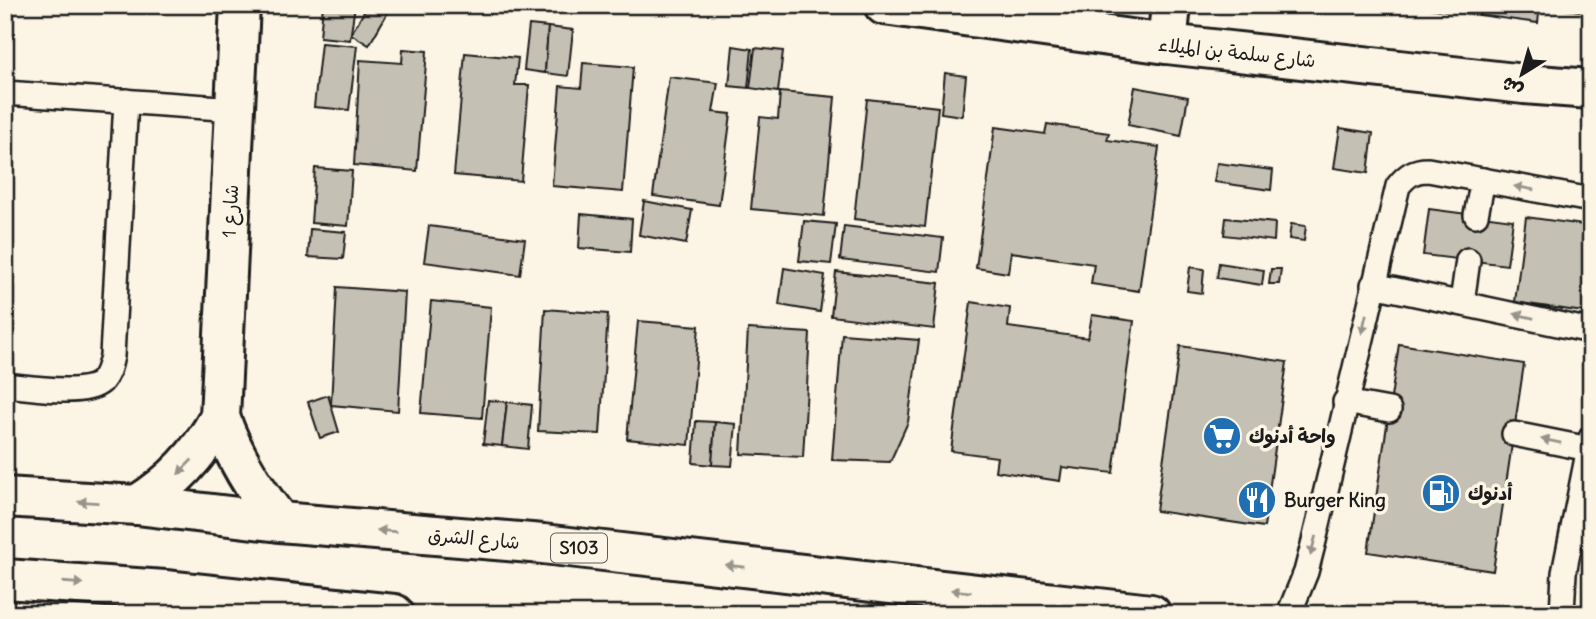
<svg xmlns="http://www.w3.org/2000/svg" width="1596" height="619" viewBox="0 0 1596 619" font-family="Delius,'Playpen Sans Arabic',sans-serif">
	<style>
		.building { fill: #c4c0b3; stroke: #1c1c1c; stroke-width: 2 }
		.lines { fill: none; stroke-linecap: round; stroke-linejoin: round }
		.service-casing { stroke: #1c1c1c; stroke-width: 28 }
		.minor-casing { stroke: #1c1c1c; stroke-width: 44 }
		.primary-casing { stroke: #1c1c1c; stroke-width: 44 }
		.service { stroke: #fcf5e5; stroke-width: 23 }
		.minor { stroke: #fcf5e5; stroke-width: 38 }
		.primary { stroke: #fcf5e5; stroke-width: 38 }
		.oneway { fill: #97938b }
		.labels { text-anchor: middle; stroke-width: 7; stroke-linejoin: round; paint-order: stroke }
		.shield { fill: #fcf5e5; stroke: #5f5d58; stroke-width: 2 }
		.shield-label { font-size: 18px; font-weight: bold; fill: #1c1c1c }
		.street-label { font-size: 19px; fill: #1c1c1c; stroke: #fcf5e5 }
		.poi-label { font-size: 19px; font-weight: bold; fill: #1c1c1c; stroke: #fcf5e5; text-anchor: start }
	</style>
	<rect width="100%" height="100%" fill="#fcf5e5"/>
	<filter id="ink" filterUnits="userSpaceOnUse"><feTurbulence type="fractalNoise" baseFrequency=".0143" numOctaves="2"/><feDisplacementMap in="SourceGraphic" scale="14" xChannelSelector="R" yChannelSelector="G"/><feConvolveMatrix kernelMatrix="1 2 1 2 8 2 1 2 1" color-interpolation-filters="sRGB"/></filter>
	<g filter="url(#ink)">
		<g class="building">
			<path d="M323 5H355L350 40 320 37Z"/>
			<path d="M368 5H376L388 12 369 45 351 34Z"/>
			<path d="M1420 5H1540L1538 23 1420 7Z"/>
			<path d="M1556 5H1590L1589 12 1555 8Z"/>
			<path d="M529 25 548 27 545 73 524 70Z"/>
			<path d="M548 27 573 30 568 76 545 73Z"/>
			<path d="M321 43 357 46 349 110 314 107Z"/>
			<path d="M733 46 752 49 748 88 729 86Z"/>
			<path d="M755 48 783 51 778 92 750 88Z"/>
			<path d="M403 49 427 51 417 171 354 165 360 60 402 63Z"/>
			<path d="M465 53 518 58 515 85H529L521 181 454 175Z"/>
			<path d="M583 63 633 67 623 192 552 186 560 86 581 88Z"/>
			<path d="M945 73 966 76 962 116 941 113Z"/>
			<path d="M669 77 718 83 713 112 731 114 719 205 653 196Z"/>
			<path d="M1135 87 1188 97 1181 136 1128 125Z"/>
			<path d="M780 92 835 97 824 216 751 209 760 117 778 119Z"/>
			<path d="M867 99 938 107 925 227 854 219Z"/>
			<path d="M1047 124 1109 133 1107 140 1159 147 1139 291 1091 284 1094 264 1011 252 1008 273 976 268 995 127 1045 134Z"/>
			<path d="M1340 128 1373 133 1368 173 1334 168Z"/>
			<path d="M1217 163 1273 170 1271 190 1214 182Z"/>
			<path d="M315 168 352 171 348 226 311 223Z"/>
			<path d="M644 201 692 210 686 244 639 235Z"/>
			<path d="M1429 209 1513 220 1507 265 1423 255Z"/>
			<path d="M581 214 632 219 630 252 579 248Z"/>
			<path d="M1526 217 1591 226V313L1515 302Z"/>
			<path d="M1226 218 1275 223 1274 241 1224 235Z"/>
			<path d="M804 221 836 224 831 264 799 261Z"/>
			<path d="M1291 224 1306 226 1304 241 1289 239Z"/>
			<path d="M429 226 525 239 520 275 424 262Z"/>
			<path d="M844 226 943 238 939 272 840 260Z"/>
			<path d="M310 229 346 232 343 259 308 257Z"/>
			<path d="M1219 263 1264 270 1262 285 1217 278Z"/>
			<path d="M1190 267 1204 269 1202 293 1187 291Z"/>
			<path d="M784 268 825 275 820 312 779 305Z"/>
			<path d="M1271 269H1281L1279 284H1269Z"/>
			<path d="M836 272 939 283 934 329 831 316Z"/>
			<path d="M337 287 405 292 398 411 331 405Z"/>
			<path d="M431 301 491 307 482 418 421 413Z"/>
			<path d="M971 302 1010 308 1008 327 1088 338 1092 315 1134 321 1113 473 1062 467 1060 481 995 471 997 457 951 451Z"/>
			<path d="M545 309 608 314 600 434 538 431Z"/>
			<path d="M638 321 699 326 689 445 627 439Z"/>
			<path d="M748 329 810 333 803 457 741 454Z"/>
			<path d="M842 334 919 340 908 422 890 462 832 460Z"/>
			<path d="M1399 344 1524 364 1493 571 1368 552Z"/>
			<path d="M1180 346 1287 362 1264 527 1156 511Z"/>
			<path d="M328 395 339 432 320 438 308 402Z"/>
			<path d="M488 400 507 402 502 446 483 444Z"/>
			<path d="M507 402 532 405 528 449 502 446Z"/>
			<path d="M696 421 715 422 712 465 693 463Z"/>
			<path d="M715 422 736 424 732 466 712 465Z"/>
		</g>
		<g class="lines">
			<g class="service-casing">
				<g id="service">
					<path d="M5 93 235 109"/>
					<path d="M1476 215 1483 180"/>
					<path d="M1373 285 1591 331"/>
					<path d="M1462 302 1468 260"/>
					<path d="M5 385C27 387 84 397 101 382 108 375 110 365 112 356L126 101"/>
					<path d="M1345 402 1389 410"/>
					<path d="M1514 434 1589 449"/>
					<path d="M1289 614 1306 572 1314 541 1398 186C1407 175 1414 170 1428 170L1591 200"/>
					<path d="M1562 614 1564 573 1591 438"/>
				</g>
			</g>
			<g class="minor-casing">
				<g id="minor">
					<path d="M240 5 220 417C234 457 254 489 280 522"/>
					<path d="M884 5 1167 44 1524 84 1591 89"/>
					<path d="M1167 44 1171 5"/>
					<path d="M137 505C174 482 199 455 220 417"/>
				</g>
			</g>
			<g class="primary-casing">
				<g id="primary">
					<path d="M5 497 137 505 280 522 543 544 1151 614"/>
					<path d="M5 579 165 590 394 614"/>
				</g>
			</g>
			<use href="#service" class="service"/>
			<use href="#minor" class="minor"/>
			<use href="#primary" class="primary"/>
		</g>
		<defs><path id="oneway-solid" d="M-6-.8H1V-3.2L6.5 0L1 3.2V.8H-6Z" transform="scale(1.75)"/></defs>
		<g class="oneway">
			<use href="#oneway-solid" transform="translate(1524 188) rotate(-170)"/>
			<use href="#oneway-solid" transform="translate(1524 316) rotate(-167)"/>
			<use href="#oneway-solid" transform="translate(1364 324) rotate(103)"/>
			<use href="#oneway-solid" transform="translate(1551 441) rotate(-169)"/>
			<use href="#oneway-solid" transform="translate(185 467) rotate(134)"/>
			<use href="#oneway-solid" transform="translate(88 502) rotate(-177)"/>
			<use href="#oneway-solid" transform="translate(387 531) rotate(-175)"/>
			<use href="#oneway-solid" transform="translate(1313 546) rotate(105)"/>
			<use href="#oneway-solid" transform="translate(735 566) rotate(-174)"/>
			<use href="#oneway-solid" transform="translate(73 583) rotate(4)"/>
			<use href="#oneway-solid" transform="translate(961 591) rotate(-174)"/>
		</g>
	</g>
	<defs>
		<g id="supermarket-disc" transform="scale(2.0125)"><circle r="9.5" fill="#1f6fb2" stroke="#fcf5e5"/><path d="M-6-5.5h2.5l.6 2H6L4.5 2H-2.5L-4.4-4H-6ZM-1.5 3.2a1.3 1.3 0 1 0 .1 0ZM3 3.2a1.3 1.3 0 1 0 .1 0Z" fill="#fff"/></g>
		<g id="fuel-disc" transform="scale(2.0125)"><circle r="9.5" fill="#1f6fb2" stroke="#fcf5e5"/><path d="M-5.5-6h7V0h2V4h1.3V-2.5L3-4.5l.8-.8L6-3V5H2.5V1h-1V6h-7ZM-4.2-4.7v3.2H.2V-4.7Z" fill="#fff"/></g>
		<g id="restaurant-disc" transform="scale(2.0125)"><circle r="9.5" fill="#1f6fb2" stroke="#fcf5e5"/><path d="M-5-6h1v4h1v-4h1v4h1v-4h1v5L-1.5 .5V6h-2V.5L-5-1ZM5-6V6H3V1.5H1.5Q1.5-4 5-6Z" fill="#fff"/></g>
	</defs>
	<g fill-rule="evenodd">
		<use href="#supermarket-disc" x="1222" y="436"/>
		<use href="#fuel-disc" x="1441" y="493"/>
		<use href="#restaurant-disc" x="1257" y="500"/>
	</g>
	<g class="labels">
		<rect class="shield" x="551" y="533.5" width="56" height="29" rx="5"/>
		<g class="shield-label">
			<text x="579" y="554">S103</text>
		</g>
		<g class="street-label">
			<text transform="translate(1237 52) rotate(6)" y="7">شارع سلمة بن الميلاء</text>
			<text transform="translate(230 211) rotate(-87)" y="7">شارع 1</text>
			<text transform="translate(474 538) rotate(5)" y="7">شارع الشرق</text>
		</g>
		<g class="poi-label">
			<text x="1249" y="443">واحة أدنوك</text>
			<text x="1468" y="500">أدنوك</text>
			<text x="1284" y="507">Burger King</text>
		</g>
	</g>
	<rect width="1596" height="619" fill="none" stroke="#fcf5e5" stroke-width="28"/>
	<rect x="14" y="14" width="1568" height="591" fill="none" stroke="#1c1c1c" stroke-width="2.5" filter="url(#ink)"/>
	<g transform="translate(1522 74) rotate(217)" stroke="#fcf5e5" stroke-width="5" paint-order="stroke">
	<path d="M0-5L12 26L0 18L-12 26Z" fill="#1c1c1c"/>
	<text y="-10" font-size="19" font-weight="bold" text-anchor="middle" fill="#1c1c1c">ش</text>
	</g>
</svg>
